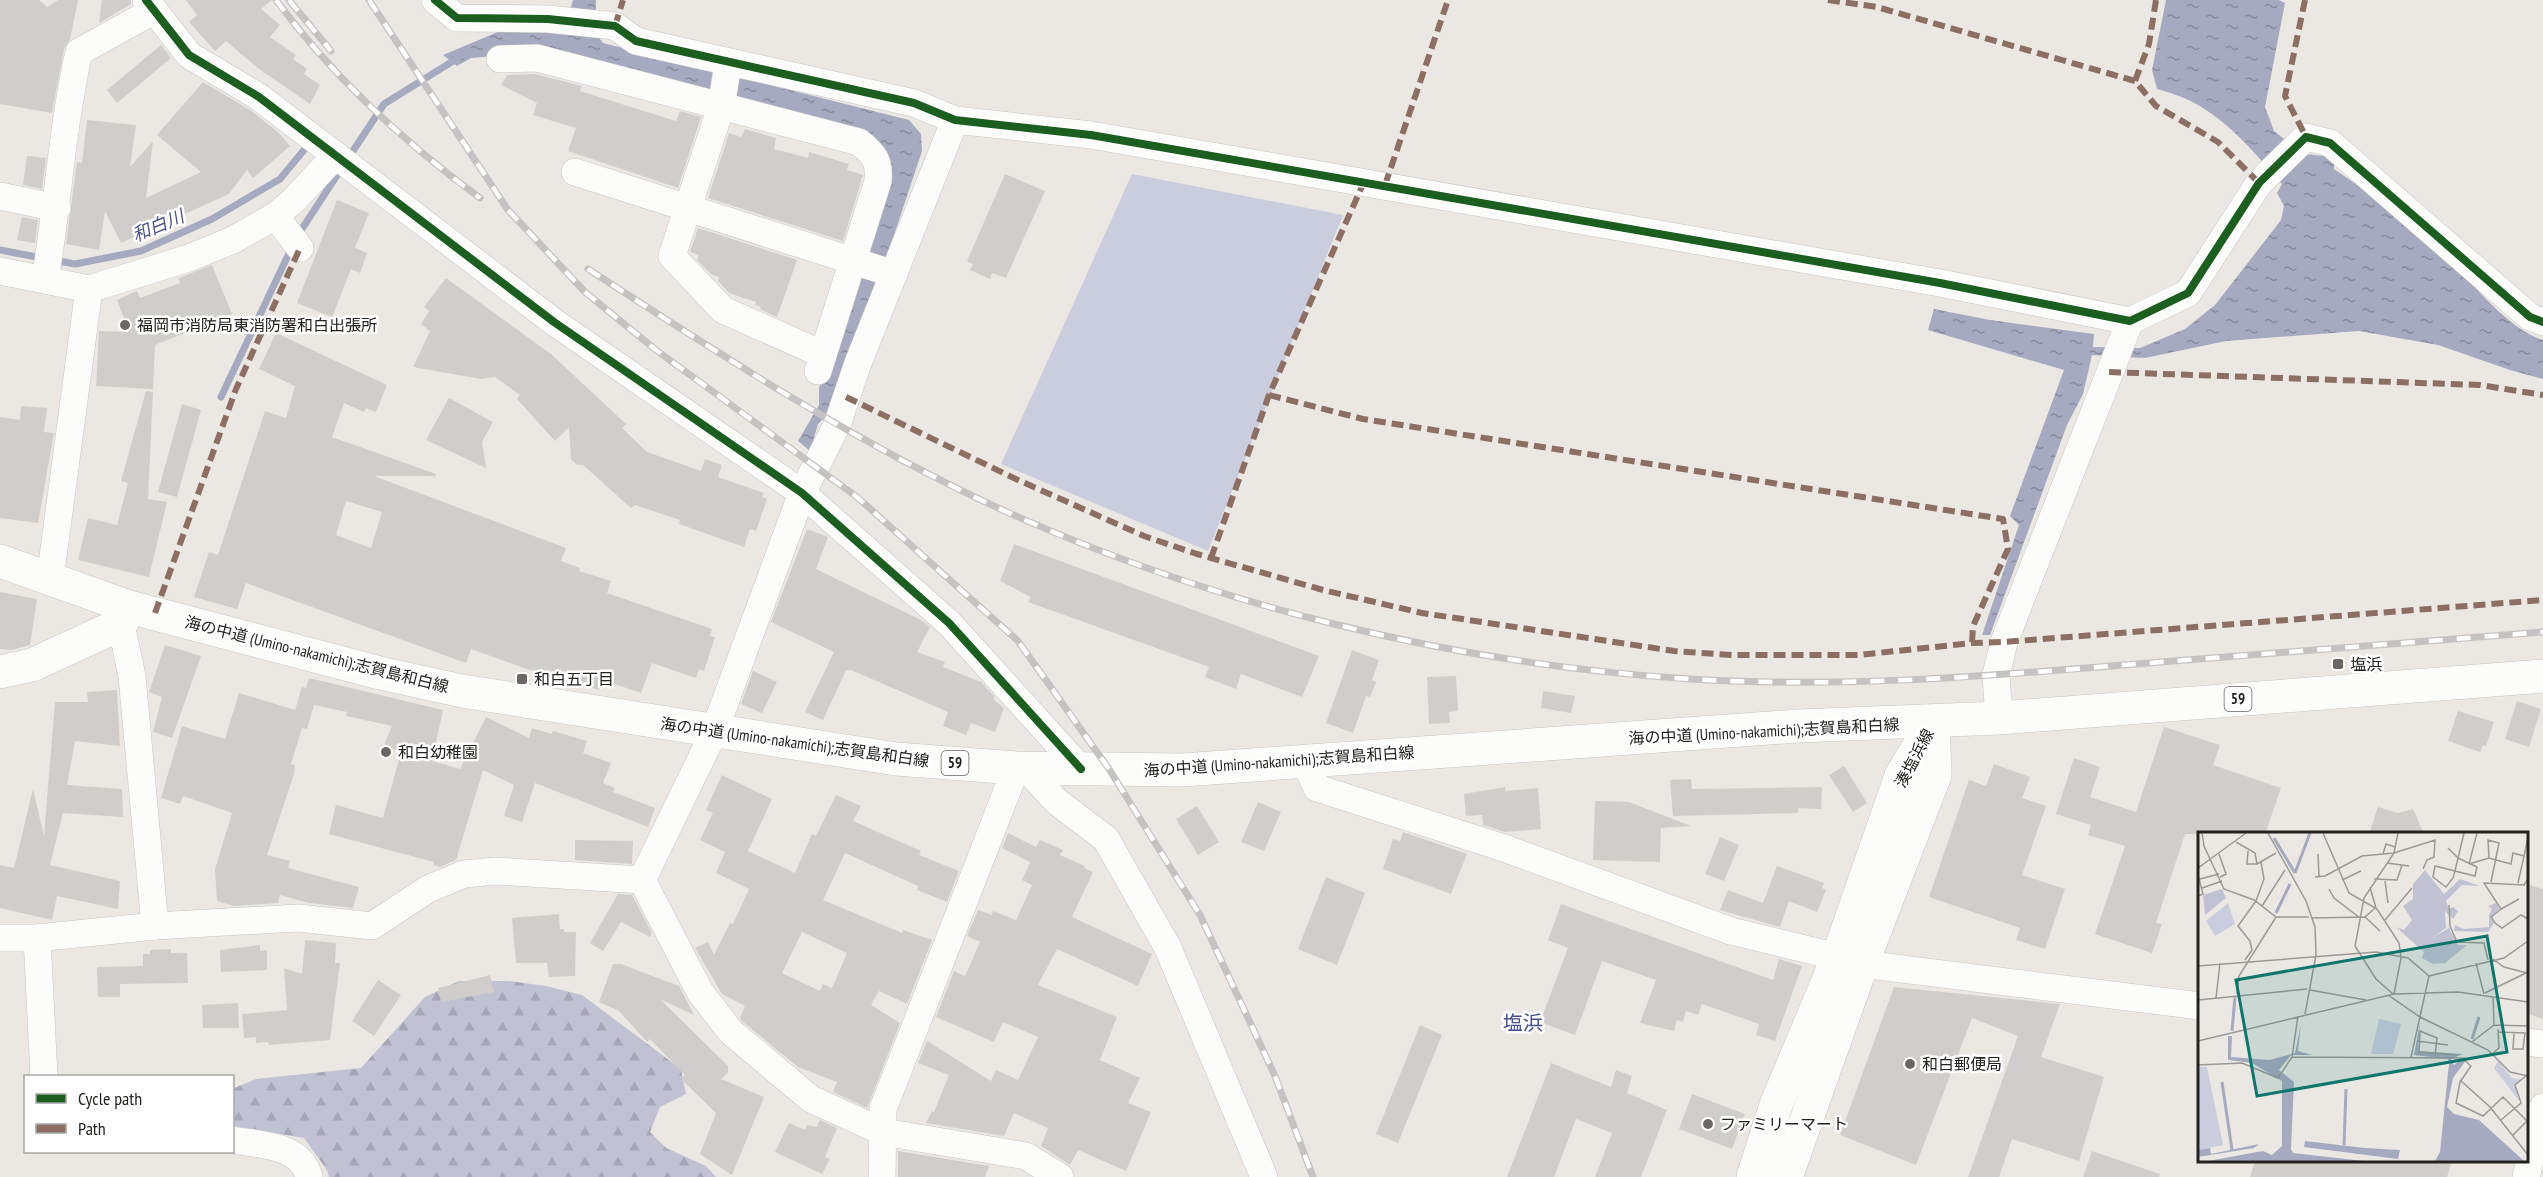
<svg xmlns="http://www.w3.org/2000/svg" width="2543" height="1177" viewBox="0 0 2543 1177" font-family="'PT Sans Narrow','Noto Sans JP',sans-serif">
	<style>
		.forest { fill: url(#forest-firs) }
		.pitch { fill: #cacdde }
		.water { fill: url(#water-ripples) }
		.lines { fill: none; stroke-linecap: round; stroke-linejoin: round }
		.stream { stroke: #a6aac0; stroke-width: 7 }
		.building { fill: #d0cecb; fill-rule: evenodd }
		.street-casing { stroke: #c7c5c2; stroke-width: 28 }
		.secondary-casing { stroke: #c7c5c2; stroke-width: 34 }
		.primary-casing { stroke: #c7c5c2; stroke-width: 34 }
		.street { stroke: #fcfcfb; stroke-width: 27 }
		.secondary { stroke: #fcfcfb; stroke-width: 33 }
		.primary { stroke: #fcfcfb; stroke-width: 33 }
		.rail-casing { stroke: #c5c3c2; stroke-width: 7 }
		.rail { stroke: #fff; stroke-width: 4.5; stroke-dasharray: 14; stroke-linecap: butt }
		.quiet { stroke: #8d6e63; stroke-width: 6; stroke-dasharray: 12 6; stroke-linecap: butt }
		.cycleway-casing { stroke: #fff; stroke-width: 11 }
		.cycleway { stroke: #1b5e20; stroke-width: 8 }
		.poi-dot { fill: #6a6764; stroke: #fff; stroke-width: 2 }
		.labels { text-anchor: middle; stroke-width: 5; stroke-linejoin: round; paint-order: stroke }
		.shield { fill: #fff; stroke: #666462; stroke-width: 1.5 }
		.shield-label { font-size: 15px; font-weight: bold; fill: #24221f }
		.poi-label { font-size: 16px; fill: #24221f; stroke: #fff; text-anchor: start }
		.street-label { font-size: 16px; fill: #24221f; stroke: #fff }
		.water-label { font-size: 18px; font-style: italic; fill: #4b5385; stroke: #fff }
		.quarter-label { font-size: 20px; fill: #47508d; stroke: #fff }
		.inset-river { fill: none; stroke: #a6aac0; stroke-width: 3 }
		.inset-road { fill: none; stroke: #9b9995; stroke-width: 1.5 }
		.view { fill: #0f766e; fill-opacity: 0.15; stroke: #0f766e; stroke-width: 3 }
		.inset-edge { fill: none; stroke: #24221f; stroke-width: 3 }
	</style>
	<defs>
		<pattern id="forest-firs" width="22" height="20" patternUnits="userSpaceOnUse" patternTransform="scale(1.5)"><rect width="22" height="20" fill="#c0c2d4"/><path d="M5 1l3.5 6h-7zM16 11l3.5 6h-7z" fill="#a5a6b6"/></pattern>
		<pattern id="water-ripples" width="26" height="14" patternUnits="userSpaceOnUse" patternTransform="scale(1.5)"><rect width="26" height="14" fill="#a6aac0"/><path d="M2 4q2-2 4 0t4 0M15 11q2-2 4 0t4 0" fill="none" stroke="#878a9b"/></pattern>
	</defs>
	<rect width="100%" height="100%" fill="#ebe8e4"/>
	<path class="forest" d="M459 981H509L546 986 582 995 681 1069 686 1094 660 1107 650 1132 666 1148 706 1166 716 1177H329L327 1170 304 1138 233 1126 232 1089 256 1079 361 1068 425 997Z"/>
	<path class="pitch" d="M1132 174 1343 215 1208 551 1001 464Z"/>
	<g class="water">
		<path d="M573 0H596L595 32 603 43 909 120 921 134 922 151 885 262 831 411 818 424 810 451 798 441 819 405V388L857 270 883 163 532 53 471 58 457 66 443 55 505 29 565 27Z"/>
		<path d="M2166 0H2279L2285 3 2265 107 2274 131 2304 154 2334 157V169C2363 189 2393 209 2420 231 2456 260 2500 327 2543 340V379L2510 370 2438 345 2359 331 2226 341 2145 358 2092 355 2083 394 2067 425 1990 635H1982L2019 525 2010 516 2064 370 1928 330 1934 309 1990 320 2094 334 2093 347 2140 348 2185 329 2215 305 2281 220 2284 206 2277 193 2282 184C2245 142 2215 103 2157 89L2152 70Z"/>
	</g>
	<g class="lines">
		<g class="stream">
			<path d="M349 157 384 104 458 58"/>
			<path d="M298 235 343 166"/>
			<path d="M0 250 42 258"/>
			<path d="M53 260 75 264 141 251 212 219 280 179 304 150"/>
			<path d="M221 397 292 247"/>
		</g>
	</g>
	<g class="building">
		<path d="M0 0H39L47 7 58 0H78L70 39 64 49 52 113 0 104Z"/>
		<path d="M102 0H131V4L99 23Z"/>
		<path d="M186 0H272L261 9 280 25 270 37 296 55 293 59 307 69 304 74 320 85 310 104 259 69 226 41 215 51 189 22 197 15Z"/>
		<path d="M161 45 171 58 117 103 107 90Z"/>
		<path d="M535 74 582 86 580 91 676 121 680 111 701 117 678 188 568 151 576 128 533 115 537 103 501 85 507 75Z"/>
		<path d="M203 82 250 110 278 132 290 146 253 178 247 170 229 194 121 243 105 211 99 250 66 244 77 162 82 163 87 120 136 125 130 167 153 141 146 198 201 172 157 135Z"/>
		<path d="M745 129 776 138 774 149 808 158 809 152 849 164 847 170 863 175 843 241 708 198 729 133 741 137Z"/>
		<path d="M27 156 46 158 42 189 23 185Z"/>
		<path d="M1005 174 1045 191 1006 278 992 273 990 279 970 270 973 264 967 261Z"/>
		<path d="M337 200 369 213 355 248 367 253 360 273 351 269 332 317 297 303Z"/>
		<path d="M22 217 38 220 35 243 17 240Z"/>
		<path d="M698 228 797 260 777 317 760 309 761 307 755 305 756 302 729 293 718 281 719 277 712 275 697 260 699 255 690 252Z"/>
		<path d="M212 265 232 314 155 345 153 389 96 386 99 331 129 332 117 300 137 291 140 298 180 283 179 278Z"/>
		<path d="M446 278 551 354 626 424 622 428 647 452 701 471 705 459 722 465 718 477 764 493 762 497 767 499 756 531 750 529 744 547 679 524 680 520 635 505 631 508 583 465H577L571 459 569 427 555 441 517 399 520 395 495 377 481 379 413 367 430 331 421 324 429 311 424 307Z"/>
		<path d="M276 333 387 385 376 412 366 408 364 412 344 403 332 437 436 474V476H374L566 548 561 561 580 568 579 571 611 581 607 593 712 629 710 636 715 637 704 671 699 669 696 678 652 663 641 693 603 680 599 690 561 677 560 681 471 649 466 663 246 583 237 609 194 597 209 552 218 555 265 411 286 418 295 386 259 369ZM346 501 382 512 371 548 336 535Z"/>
		<path d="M146 391 153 392 148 499 167 502 149 577 78 560 88 518 117 525 128 483 121 481Z"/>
		<path d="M449 398 493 422 482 442 486 468 426 440Z"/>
		<path d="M182 404 201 410 177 497 158 492Z"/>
		<path d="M21 406 47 408 44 432 54 433 38 523 0 518V417L20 420Z"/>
		<path d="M807 529 828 537 816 569 921 620 930 627 917 652 945 662 943 667 981 682 995 697 993 699 1004 708 995 732 971 723 966 735 943 726 948 712 851 670H846L823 720 805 712 834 652 771 622Z"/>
		<path d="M1014 544 1319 656 1302 697 1241 674 1236 689 1205 677 1209 667 1028 602 1031 597 1000 581Z"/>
		<path d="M0 592 37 599 30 645 11 650 0 649Z"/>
		<path d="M165 645 201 656 172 738 153 732 162 697 149 692Z"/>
		<path d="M1352 650 1379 660 1372 680 1376 682 1370 697 1366 696 1353 733 1326 723Z"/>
		<path d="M753 671 777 682 762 713 741 704Z"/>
		<path d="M1456 676 1458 711 1449 712 1450 723 1429 724 1427 677Z"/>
		<path d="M309 678 443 710 432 761 460 769 486 717 529 738 532 728 552 734 553 731 587 741 583 753 611 763 603 783 615 788 613 792 655 808 648 827 535 783 522 822 504 816 514 785 483 770 456 860 440 867 433 865 434 862 329 834 336 805 383 818 401 752 384 745 392 726 346 716 347 712 314 705 307 729 302 728 291 764 295 765 294 774 267 855 290 861 288 868 359 887 353 908 309 903 280 895 278 903 234 906 217 901 215 869 232 813 183 796 180 804 161 798 182 726 225 739 239 693 295 710 302 687 306 688Z"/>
		<path d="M117 690 120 746 75 741 67 785 122 789 123 817 63 813 50 865 120 881 118 909 57 896 52 920 0 908V865L14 868 33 789 44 836 55 702H88L87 692Z"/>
		<path d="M1543 691 1575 696 1571 713 1541 708Z"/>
		<path d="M2517 701 2541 709 2529 747 2505 739Z"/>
		<path d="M2458 711 2494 722 2486 746 2483 745 2480 752 2448 741Z"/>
		<path d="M2164 727 2220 745 2213 765 2281 788 2265 834H2185L2156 923 2162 924 2152 953 2095 934 2125 846 2088 835 2091 825 2056 814 2074 758 2100 767 2090 797 2136 812Z"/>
		<path d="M1994 764 2030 777 2022 798 2046 806 2022 875 2065 889 2045 949 2016 940 2020 928 1929 897 1969 780 1986 786Z"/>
		<path d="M1844 766 1867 803 1853 812 1829 775Z"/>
		<path d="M722 775 772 799 748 851 795 873 812 834 816 836 836 795 861 806 853 821 921 851 919 855 959 871 947 902 917 890 918 886 845 853 823 900 902 933 903 930 932 940 907 1004 879 991 871 1005 900 1023 867 1108 833 1092 837 1082 798 1067 742 1021 740 1018 745 1006 722 994 695 948 708 942 714 955 730 923 733 924 749 889 716 873 725 852 700 840 713 813 706 810ZM802 932 847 953 832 988 823 984 820 991 782 973Z"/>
		<path d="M1691 779 1692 789 1822 787 1821 809 1798 808V813L1673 816 1670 780Z"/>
		<path d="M1505 787V791L1538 788 1541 829 1505 832 1483 825 1482 815 1466 816 1464 794Z"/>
		<path d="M1595 801 1629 802 1691 826 1661 828 1660 862 1593 860Z"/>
		<path d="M1258 802 1281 812 1264 851 1241 842Z"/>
		<path d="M1197 806 1219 842 1198 855 1176 819Z"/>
		<path d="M2378 807 2398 813 2413 809 2424 834H2369Z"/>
		<path d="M1403 832 1467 854 1451 894 1383 869 1393 839 1400 841Z"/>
		<path d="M1008 833 1036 847 1040 840 1063 850 1060 855 1085 866 1084 868 1093 872 1072 917 1152 954 1138 986 1057 949 1038 985 1117 1017 1100 1060 1140 1078 1128 1103 1151 1112 1126 1171 1078 1150 1070 1165 1041 1146 1048 1128 1014 1113 1004 1136 926 1123 932 1111 934 1112 949 1075 918 1063 927 1041 991 1081 996 1070 1018 1080 1038 1037 1003 1022 994 1042 936 1017 954 971 965 976 980 942 967 936 978 910 992 915 993 911 1016 920 1032 885 1022 880 1030 862 1002 848Z"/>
		<path d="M1720 837 1739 845 1724 881 1705 874Z"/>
		<path d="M575 840 633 841 632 864 575 860Z"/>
		<path d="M1777 866 1824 883 1822 888 1826 890 1817 912 1789 901 1780 927 1720 910 1728 890 1763 903Z"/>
		<path d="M1326 877 1365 893 1337 965 1298 949Z"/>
		<path d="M2526 884 2543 889V1019L2526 1013Z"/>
		<path d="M618 894 632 895 652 933 650 937 621 922 603 951 590 943Z"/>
		<path d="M1561 904 1773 980 1779 959 1802 966 1775 1041 1756 1035 1759 1024 1702 1004 1698 1015 1686 1011 1683 1022 1677 1020 1674 1031 1640 1023 1656 980 1602 961 1575 1035 1540 1022 1568 948 1548 940Z"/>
		<path d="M559 914 560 929H564V932H576L575 976 549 977 547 963H516L512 918Z"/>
		<path d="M305 940 336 943 335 963H340L330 1040 269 1045 268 1042 256 1043V1037L244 1038 242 1014 287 1010 284 968 302 974Z"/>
		<path d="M260 945V951L267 950V970L221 972 220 950Z"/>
		<path d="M171 949V953H187L188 983 120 984V997H98L97 967 143 966V954H150V950Z"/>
		<path d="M613 964H621L679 986 694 1015 660 999 728 1066V1073L721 1079 764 1097 732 1175 700 1154 716 1113 681 1079 685 1075 650 1039 647 1042 619 1011 599 1002Z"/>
		<path d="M490 975 494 992 441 1002 438 988Z"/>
		<path d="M378 980 401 995 374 1036 352 1021Z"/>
		<path d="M1894 987 2060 1004 2041 1057 2104 1077 2079 1161 2012 1139 1999 1177H1968L2018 1036 1972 1018 1916 1165 1840 1135Z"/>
		<path d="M238 1003 239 1028H203L202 1005Z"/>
		<path d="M1420 1025 1442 1035 1398 1143 1376 1134Z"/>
		<path d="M1551 1063 1611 1087 1616 1070 1632 1076 1627 1093 1667 1110 1641 1177H1595L1612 1133 1576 1119 1554 1177H1507Z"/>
		<path d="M1692 1094 1745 1114 1732 1149 1679 1129Z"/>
		<path d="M820 1120 837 1128 825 1157 830 1159 822 1174 775 1152 789 1123 805 1130 807 1125 817 1127Z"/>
		<path d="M898 1151 989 1166 985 1177H898Z"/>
		<path d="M2092 1151 2160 1174 2159 1177H2083Z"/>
		<path d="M2255 1161H2452L2447 1177H2250Z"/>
	</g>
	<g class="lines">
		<g class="street-casing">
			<g id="street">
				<path d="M146 0 189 55 259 97 554 322 802 493 949 623 1081 769"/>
				<path d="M435 0 457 18 548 19 615 26 636 41 914 103 955 120 1091 135 1940 283 2130 321 2188 293 2259 183 2306 137 2330 143 2530 317 2543 322"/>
				<path d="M500 59 537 58 859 142C874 154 880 161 878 181L818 371"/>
				<path d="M728 64 721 107 672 256 723 310 822 354"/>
				<path d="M575 172 894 274"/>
				<path d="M0 196 57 208"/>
				<path d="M275 216 300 248"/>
				<path d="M0 271 89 289 189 258 233 240 275 216 293 201 336 155"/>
				<path d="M45 280C58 204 62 127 79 52L153 11"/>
				<path d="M50 579 89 289"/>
				<path d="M121 624 132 676 155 926"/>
				<path d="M1999 718 1996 675 2004 642 2130 321"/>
				<path d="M1304 760 1317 788 1504 848 1731 931 1838 957"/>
				<path d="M1026 768 1056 801 1106 839 1168 948 1264 1177"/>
				<path d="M642 880 714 732 802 493 837 425 858 363 955 120"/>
				<path d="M642 880 700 992 731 1032 811 1099 883 1132 1026 1156 1060 1177"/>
				<path d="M0 938H37L155 926 298 918 372 926 428 889 464 874 496 871 642 880"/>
				<path d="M37 938 44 1076"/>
				<path d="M1862 964 2200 1006"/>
				<path d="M2526 1042 2543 1044"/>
				<path d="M232 1140C260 1145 301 1144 309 1177"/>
				<path d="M882 1177 883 1109 1016 768"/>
				<path d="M2526 1177 2543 1107"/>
			</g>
		</g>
		<g class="secondary-casing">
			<g id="secondary">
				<path d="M0 672 32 665 121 624 129 607"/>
				<path d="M1753 1177 1776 1105 1838 957 1901 776 1933 722"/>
				<path d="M1786 1177 1862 964 1935 775 1933 722"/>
			</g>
		</g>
		<g class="primary-casing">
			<path id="primary" d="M0 561 129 607 380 673 462 691 896 759 1016 768 1183 770 1798 726 1999 718 2543 676"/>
		</g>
		<use href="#street" class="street"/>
		<use href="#secondary" class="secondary"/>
		<use href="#primary" class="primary"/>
		<g class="rail-casing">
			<g id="rail">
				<path d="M276 0C332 76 405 143 480 198"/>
				<path d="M289 0 331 51"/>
				<path d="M369 0 508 210 585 292 656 350 857 497 1018 641 1109 769 1200 915 1275 1076 1313 1177"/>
				<path d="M588 269C721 355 853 441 996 507 1213 606 1454 664 1691 679 1835 688 1979 677 2123 665 2263 654 2403 643 2543 632"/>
			</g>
		</g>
		<use href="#rail" class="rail"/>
		<g class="quiet">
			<path d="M1828 0 1877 7 2135 81"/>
			<path d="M2156 0 2149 44 2135 81 2156 106 2218 142 2259 183"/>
			<path d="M2305 0 2285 96 2306 137"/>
			<path d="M615 26 623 0"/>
			<path d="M1385 185 1448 0"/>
			<path d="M2109 372 2480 385 2543 395"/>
			<path d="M1269 395 1363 419 2003 519 2008 549 1973 626 1972 643"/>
			<path d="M846 397 1018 480 1144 536 1197 554 1323 590 1422 613 1674 651 1732 655H1859L1972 643 2004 642 2543 600"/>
			<path d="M1211 558 1269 395 1364 182"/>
			<path d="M155 613 236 389 300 248"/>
		</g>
		<g class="cycleway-casing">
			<g id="cycleway">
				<path d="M146 0 189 55 259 97 554 322 802 493 949 623 1081 769"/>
				<path d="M435 0 457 18 548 19 615 26 636 41 914 103 955 120 1091 135 1940 283 2130 321 2188 293 2259 183 2306 137 2330 143 2530 317 2543 322"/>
			</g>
		</g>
		<use href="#cycleway" class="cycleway"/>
	</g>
	<g class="poi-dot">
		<circle cx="125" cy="325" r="6"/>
		<rect x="2332" y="658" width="12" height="12" rx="3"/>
		<rect x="516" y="673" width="12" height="12" rx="3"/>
		<circle cx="386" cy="752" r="6"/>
		<circle cx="1910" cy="1064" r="6"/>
		<circle cx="1708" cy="1124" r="6"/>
	</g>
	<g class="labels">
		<g class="shield">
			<rect x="2224.5" y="687" width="27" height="24" rx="4.5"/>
			<rect x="941.5" y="751" width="27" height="24" rx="4.5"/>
		</g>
		<g class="shield-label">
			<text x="2238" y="704">59</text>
			<text x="955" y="768">59</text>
		</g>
		<g class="poi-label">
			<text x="137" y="331">福岡市消防局東消防署和白出張所</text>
			<text x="2350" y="670">塩浜</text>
			<text x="534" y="685">和白五丁目</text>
			<text x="398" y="758">和白幼稚園</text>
			<text x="1922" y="1070">和白郵便局</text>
			<text x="1720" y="1130">ファミリーマート</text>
		</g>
		<g class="street-label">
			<text transform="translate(317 654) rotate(14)" y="6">海の中道 (Umino-nakamichi);志賀島和白線</text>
			<text transform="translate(1764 731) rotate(-3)" y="6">海の中道 (Umino-nakamichi);志賀島和白線</text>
			<text transform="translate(795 742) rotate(8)" y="6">海の中道 (Umino-nakamichi);志賀島和白線</text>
			<text transform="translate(1914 758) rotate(-62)" y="6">湊塩浜線</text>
			<text transform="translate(1279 761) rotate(-4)" y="6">海の中道 (Umino-nakamichi);志賀島和白線</text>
		</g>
		<g class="water-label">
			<text transform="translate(158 226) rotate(-23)" y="6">和白川</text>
		</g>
		<g class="quarter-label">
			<text x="1523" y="1030">塩浜</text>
		</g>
	</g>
	<g transform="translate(2198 832)">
		<rect width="330" height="330" fill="#ebe8e4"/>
		<path d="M227 38 246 62 262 47 282 54 264 53 248 69 251 77 255 75 260 79 255 87 247 79 248 96 234 106 251 96 260 113H269L247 131 235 132 224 126 226 120 198 95 206 98 214 88 205 74 215 67V52ZM24 57 28 66 7 83 5 63ZM298 71 301 77 292 85 296 91 290 100 256 99 257 93 266 97 291 95V83L294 77 290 74Z" fill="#c0c2d4"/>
		<path d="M300 229 314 246 323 247 317 253 321 269 296 236Z" fill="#cacdde"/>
		<path d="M30 71 37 92 17 104 8 89ZM181 187 203 192 195 222H173ZM0 235H9L25 313 0 318Z" fill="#cacdde"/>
		<path d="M222 190 220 219 265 222 253 227 256 233 266 225 269 227 255 246 249 275 256 282 281 288 326 329H237L242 320 251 231 250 227 216 223ZM103 192 100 219 114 223H93L81 238 96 250 93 317 95 321 166 329H10L65 319 74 323 84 314V249L54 231 30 228V204H34L33 225 71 228 97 221ZM107 309 167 316 202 318 200 327 106 315ZM61 312 56 316 0 325V318L12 316 13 322Z" fill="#a6aac0"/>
		<path class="inset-river" d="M76 6 97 41M97 41 112 1M78 81 92 52M34 199 37 165M274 207 281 185M24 250 34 318M146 313 148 257"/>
		<path class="inset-road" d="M4 1 6 14 26 57 56 68 78 85H111M70 1 108 69 117 95 118 123 107 182M125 1 151 61 179 77 201 111 203 126 196 162M38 10 57 21 59 32 78 21M250 16 260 26 257 39 255 46 248 55 235 45 237 34 277 44 279 35 260 26 266 1M50 19 49 32H59M21 22 28 42 22 45M120 22 121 44M185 22 188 12 197 15M326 24 330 6M291 26 290 8 301 11 293 50M189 31 211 34M271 32 291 26 313 32 315 21 326 24 320 51M271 32 279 1M0 36 48 1M0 43 5 62 0 64M117 45 127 44 164 24 196 21 237 8 236 25 229 28 225 37M2 47 21 42M176 47 199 48 204 33M330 47 326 53 286 51 303 77 293 85 297 91 304 96 323 83 330 87M144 48 163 39M187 49 190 71M172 55 178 76M4 56 24 49M131 57 136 66 162 86M251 73 252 94 259 110 286 111 290 128M64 74 87 38M303 77 321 67M167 85 182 99M114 86 167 85 177 76M187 88 214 56M295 127 306 135 329 141M47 128 54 118 52 109 40 94 58 69 66 47 63 30M278 131 286 162M0 134 178 120 210 126 231 144M231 144 306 126 330 109M112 158 168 168M287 161 330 140M39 162 41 144 78 85M195 162 178 147 157 114 166 66 196 21 200 1M190 163 222 185 290 218 312 240 330 244M295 164 296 193M18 166 22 131M0 168 109 157M222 198 221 220 259 223M222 199 239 206 237 224M300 200 327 201 325 217H315L316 201M0 209 196 162 260 160 330 170M219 209 250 213M274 210 296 193 330 194M294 222 301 216 300 197M94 225 264 226 273 234 262 250 258 271 285 284 305 265 329 289 315 303M213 225 231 144M0 233 44 231 80 246 94 225 100 184M262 248 292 275 330 323M303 288 323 271 317 253 329 243"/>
		<path class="view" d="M289 104 309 220 59 264 38 148Z"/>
		<rect width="330" height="330" class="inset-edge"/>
	</g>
	<rect x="24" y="1075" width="210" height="78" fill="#ffffff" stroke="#a7a7a5" stroke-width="1.5"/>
	<rect x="36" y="1094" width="30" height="9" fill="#1b5e20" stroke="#a7a7a5" stroke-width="1.5"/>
	<text x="78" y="1105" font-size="18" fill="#24221f">Cycle path</text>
	<rect x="36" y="1124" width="30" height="9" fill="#8d6e63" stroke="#a7a7a5" stroke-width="1.5"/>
	<text x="78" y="1135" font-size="18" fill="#24221f">Path</text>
</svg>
